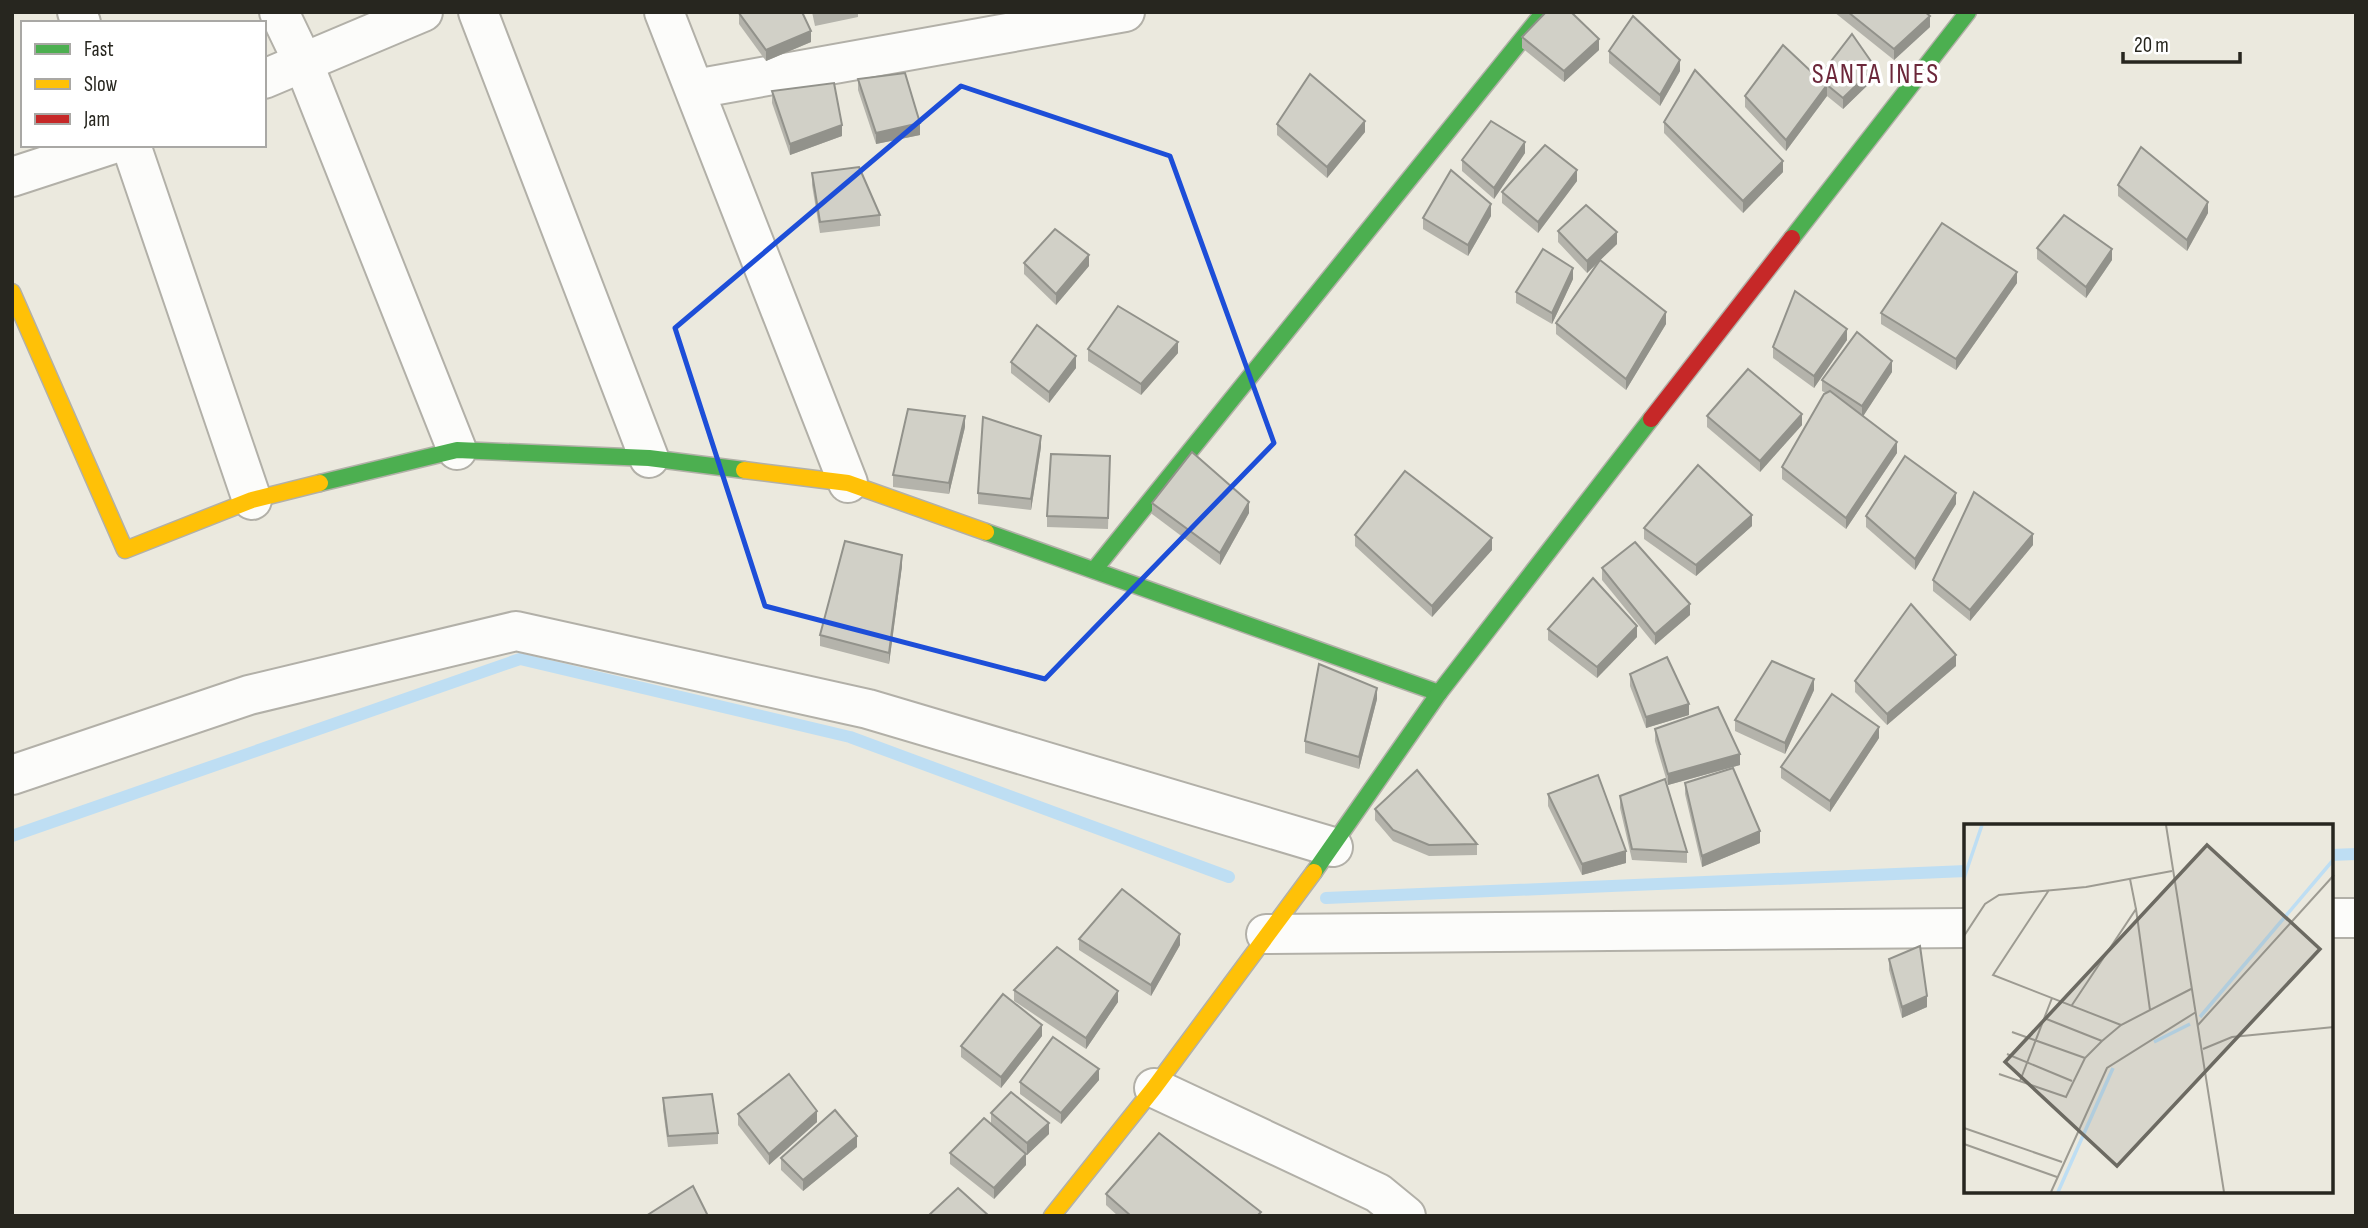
<svg xmlns="http://www.w3.org/2000/svg" width="2368" height="1228" viewBox="0 0 2368 1228" font-family="'Sofia Sans Condensed',sans-serif">
	<style>
		.lines { fill: none; stroke-linecap: round; stroke-linejoin: round }
		.stream { stroke: #bedef3; stroke-width: 12 }
		.street-casing { stroke: #b2b0a8; stroke-width: 42 }
		.fast-casing { stroke: #b2b0a8; stroke-width: 19 }
		.slow-casing { stroke: #b2b0a8; stroke-width: 19 }
		.jam-casing { stroke: #b2b0a8; stroke-width: 19 }
		.street { stroke: #fcfcfa; stroke-width: 38 }
		.fast { stroke: #4caf50; stroke-width: 16 }
		.slow { stroke: #ffc107; stroke-width: 16 }
		.jam { stroke: #c62828; stroke-width: 16 }
		.wall { fill: #b4b3ab }
		.shaded-wall { fill: #92928b }
		.building { fill: #d1d0c7; stroke: #92928b; stroke-width: 2 }
		.marked { fill: none; stroke: #1d4ed8; stroke-width: 5; stroke-linejoin: round }
		.labels { text-anchor: middle; stroke-width: 7; stroke-linejoin: round; paint-order: stroke }
		.quarter-label { font-size: 28px; letter-spacing: 2px; fill: #6c273a; stroke: #fff }
		.inset-river { fill: none; stroke: #bedef3; stroke-width: 3.5 }
		.inset-road { fill: none; stroke: #9d9b92; stroke-width: 2 }
		.view { fill: #6c6a62; fill-opacity: 0.15; stroke: #6c6a62; stroke-width: 3.5 }
		.inset-edge { fill: none; stroke: #27261f; stroke-width: 3.5 }
	</style>
	<rect width="100%" height="100%" fill="#ebe9de"/>
	<g class="lines">
		<g class="stream">
			<path d="M12 836 520 659 850 737 1229 877"/>
			<path d="M2331 855 2356 854"/>
			<path d="M1326 898 1966 871"/>
		</g>
		<g class="street-casing">
			<g id="street">
				<path d="M77 12 81 23"/>
				<path d="M279 12 303 62 457 450"/>
				<path d="M478 12 649 458"/>
				<path d="M664 12 848 483"/>
				<path d="M264 79 423 12"/>
				<path d="M695 89 1125 12"/>
				<path d="M131 145 252 500"/>
				<path d="M12 177 110 145"/>
				<path d="M12 775 249 695 516 631 868 709 1333 847"/>
				<path d="M2331 918H2356"/>
				<path d="M1266 934 1966 928"/>
				<path d="M1154 1088 1378 1193 1406 1216"/>
			</g>
		</g>
		<g class="fast-casing">
			<g id="fast">
				<path d="M1792 238 1968 12"/>
				<path d="M320 483 457 450 649 458 744 470"/>
				<path d="M986 532 1439 693"/>
				<path d="M1094 570 1544 12"/>
				<path d="M1314 872 1439 693 1651 419"/>
			</g>
		</g>
		<g class="slow-casing">
			<g id="slow">
				<path d="M12 292 125 550 252 500 320 483"/>
				<path d="M744 470 848 483 986 532"/>
				<path d="M1052 1216 1154 1088 1314 872"/>
			</g>
		</g>
		<g class="jam-casing">
			<path id="jam" d="M1651 419 1792 238"/>
		</g>
		<use href="#street" class="street"/>
		<use href="#fast" class="fast"/>
		<use href="#slow" class="slow"/>
		<use href="#jam" class="jam"/>
	</g>
	<g class="wall">
		<path d="M812 12H858V17L815 26Z"/>
		<path d="M1834 12H1925L1930 27 1894 60Z"/>
		<path d="M739 13 811 42 766 61 739 24Z"/>
		<path d="M1522 37 1599 50 1564 82 1522 48Z"/>
		<path d="M1609 51 1680 71 1660 106 1609 63Z"/>
		<path d="M1818 78H1875L1843 109 1827 96 1786 151 1745 107V96Z"/>
		<path d="M858 79 920 135 876 144 858 90Z"/>
		<path d="M772 91 842 136 790 155 772 103Z"/>
		<path d="M1664 122 1783 172 1743 213 1664 133Z"/>
		<path d="M1277 124 1365 132 1327 178 1277 135Z"/>
		<path d="M1525 153 1494 199 1462 171V160Z"/>
		<path d="M812 173 880 215V226L820 233 812 185Z"/>
		<path d="M1577 181 1538 233 1502 203V192Z"/>
		<path d="M2118 185 2208 213 2187 251 2118 196Z"/>
		<path d="M1491 216 1468 256 1423 229V218Z"/>
		<path d="M1558 231 1617 244 1600 260 1666 324 1626 390 1556 334V323L1599 261 1587 273 1558 242Z"/>
		<path d="M2037 248 2112 260 2086 298 2037 259Z"/>
		<path d="M1024 263 1089 266 1056 305 1024 274Z"/>
		<path d="M1573 279 1552 324 1516 303V292Z"/>
		<path d="M2017 283 1956 370 1881 324V313Z"/>
		<path d="M1847 340 1814 388 1773 358V347Z"/>
		<path d="M1088 349 1178 353 1141 395 1088 361Z"/>
		<path d="M1011 362 1076 368 1049 403 1011 373Z"/>
		<path d="M1892 372 1863 416 1897 453 1846 529 1782 479V467L1826 393 1822 391V380Z"/>
		<path d="M1707 416 1802 425 1760 472 1707 427Z"/>
		<path d="M965 427 949 494 893 487V475Z"/>
		<path d="M1041 447 1031 510 978 504V493Z"/>
		<path d="M1110 456 1108 529 1047 527V516Z"/>
		<path d="M1152 503 1249 513 1220 565 1152 514Z"/>
		<path d="M1956 504 1915 570 1866 527V516Z"/>
		<path d="M1752 526 1696 576 1644 539V528Z"/>
		<path d="M1355 535 1492 550 1432 617 1355 546Z"/>
		<path d="M2033 545 1970 621 1933 591V580Z"/>
		<path d="M902 566 889 664 820 646V635Z"/>
		<path d="M1602 568 1690 615 1655 645 1602 580Z"/>
		<path d="M1548 629 1637 637 1597 678 1548 640Z"/>
		<path d="M1956 666 1887 725 1855 692V681Z"/>
		<path d="M1630 674 1689 715 1646 728 1630 686Z"/>
		<path d="M1814 690 1785 754 1735 731V720Z"/>
		<path d="M1377 699 1359 769 1305 753V741Z"/>
		<path d="M1655 729 1740 765 1668 785 1655 741Z"/>
		<path d="M1879 738 1830 812 1781 778V767Z"/>
		<path d="M1685 783 1760 843 1702 867 1685 794Z"/>
		<path d="M1548 794 1626 863 1582 875 1548 806Z"/>
		<path d="M1620 796 1687 852V863L1632 860 1620 808Z"/>
		<path d="M1375 809 1477 844V855L1429 856 1393 841 1375 820Z"/>
		<path d="M1079 939 1180 945 1151 996 1079 950Z"/>
		<path d="M1889 959 1927 1007 1902 1018 1889 970Z"/>
		<path d="M1014 990 1118 1002 1086 1049 1014 1001Z"/>
		<path d="M1042 1036 1001 1088 961 1057V1046Z"/>
		<path d="M1099 1080 1061 1124 1020 1094V1082Z"/>
		<path d="M663 1098 718 1133V1144L668 1147 663 1109Z"/>
		<path d="M991 1113 1049 1134 1027 1155 1009 1139 1026 1165 994 1199 950 1164V1153L991 1124Z"/>
		<path d="M738 1114 817 1122 769 1165 738 1125Z"/>
		<path d="M857 1147 803 1191 781 1170V1158Z"/>
		<path d="M1106 1194 1261 1216H1118L1106 1205Z"/>
	</g>
	<g class="shaded-wall">
		<path d="M1930 16V27L1894 60V49Z"/>
		<path d="M811 31V42L766 61V50Z"/>
		<path d="M1599 39V50L1564 82V71Z"/>
		<path d="M1680 60V71L1660 106V95Z"/>
		<path d="M1875 67V78L1843 109V98Z"/>
		<path d="M1827 85V96L1786 151V140Z"/>
		<path d="M1365 121V132L1327 178V167Z"/>
		<path d="M920 123V135L876 144V133Z"/>
		<path d="M842 125V136L790 155V144Z"/>
		<path d="M1525 142V153L1494 199V188Z"/>
		<path d="M1783 161V172L1743 213V201Z"/>
		<path d="M1577 170V181L1538 233V222Z"/>
		<path d="M2208 202V213L2187 251V240Z"/>
		<path d="M1491 204V216L1468 256V245Z"/>
		<path d="M1617 232V244L1587 273V261Z"/>
		<path d="M2112 249V260L2086 298V287Z"/>
		<path d="M1089 255V266L1056 305V294Z"/>
		<path d="M1573 268V279L1552 324V313Z"/>
		<path d="M2017 272V283L1956 370V359Z"/>
		<path d="M1666 312V324L1626 390V379Z"/>
		<path d="M1847 329V340L1814 388V376Z"/>
		<path d="M1178 342V353L1141 395V384Z"/>
		<path d="M1076 356V368L1049 403V392Z"/>
		<path d="M1892 361V372L1862 418V406Z"/>
		<path d="M1802 414V425L1760 472V461Z"/>
		<path d="M965 416V427L949 494V483Z"/>
		<path d="M1041 436V447L1031 510V499Z"/>
		<path d="M1897 442V453L1846 529V518Z"/>
		<path d="M1956 493V504L1915 570V559Z"/>
		<path d="M1249 502V513L1220 565V553Z"/>
		<path d="M1752 515V526L1696 576V565Z"/>
		<path d="M2033 534V545L1970 621V610Z"/>
		<path d="M1492 538V550L1432 617V606Z"/>
		<path d="M902 555V566L889 664V653Z"/>
		<path d="M1690 604V615L1655 645V634Z"/>
		<path d="M1637 626V637L1597 678V667Z"/>
		<path d="M1956 655V666L1887 725V714Z"/>
		<path d="M1814 679V690L1785 754V743Z"/>
		<path d="M1377 688V699L1359 769V757Z"/>
		<path d="M1689 704V715L1646 728V717Z"/>
		<path d="M1879 727V738L1830 812V801Z"/>
		<path d="M1740 754V765L1668 785V774Z"/>
		<path d="M1760 831V843L1702 867V856Z"/>
		<path d="M1626 851V863L1582 875V864Z"/>
		<path d="M1180 934V945L1151 996V985Z"/>
		<path d="M1118 991V1002L1086 1049V1038Z"/>
		<path d="M1927 996V1007L1902 1018V1007Z"/>
		<path d="M1042 1025V1036L1001 1088V1077Z"/>
		<path d="M1099 1069V1080L1061 1124V1113Z"/>
		<path d="M817 1111V1122L769 1165V1154Z"/>
		<path d="M1049 1123V1134L1027 1155V1143Z"/>
		<path d="M857 1136V1147L803 1191V1180Z"/>
		<path d="M1026 1154V1165L994 1199V1188Z"/>
	</g>
	<g class="building">
		<path d="M741 12H802L811 31 766 50 739 13Z"/>
		<path d="M1546 12H1571L1599 39 1564 71 1522 37Z"/>
		<path d="M1848 12H1925L1930 16 1894 49Z"/>
		<path d="M1633 16 1680 60 1660 95 1609 51Z"/>
		<path d="M1852 34 1875 67 1843 98 1827 85 1786 140 1745 96 1783 45 1818 78Z"/>
		<path d="M1695 70 1783 161 1743 201 1664 122Z"/>
		<path d="M905 73 920 123 876 133 858 79Z"/>
		<path d="M1310 74 1365 121 1327 167 1277 124Z"/>
		<path d="M834 83 842 125 790 144 772 91Z"/>
		<path d="M1491 121 1525 142 1494 188 1462 160Z"/>
		<path d="M1545 145 1577 170 1538 222 1502 192Z"/>
		<path d="M2141 147 2208 202 2187 240 2118 185Z"/>
		<path d="M859 167 880 215 820 222 812 173Z"/>
		<path d="M1451 170 1491 204 1468 245 1423 218Z"/>
		<path d="M1586 205 1617 232 1587 261 1558 231Z"/>
		<path d="M2064 215 2112 249 2086 287 2037 248Z"/>
		<path d="M1942 223 2017 272 1956 359 1881 313Z"/>
		<path d="M1055 229 1089 255 1056 294 1024 263Z"/>
		<path d="M1543 249 1573 268 1552 313 1516 292Z"/>
		<path d="M1600 260 1666 312 1626 379 1556 323Z"/>
		<path d="M1795 291 1847 329 1814 376 1773 347Z"/>
		<path d="M1118 306 1178 342 1141 384 1088 349Z"/>
		<path d="M1037 325 1076 356 1049 392 1011 362Z"/>
		<path d="M1857 332 1892 361 1862 406 1822 380Z"/>
		<path d="M1748 369 1802 414 1760 461 1707 416Z"/>
		<path d="M1830 391 1897 442 1846 518 1782 467 1824 394Z"/>
		<path d="M908 409 965 416 949 483 893 475Z"/>
		<path d="M983 417 1041 436 1031 499 978 493Z"/>
		<path d="M1192 452 1249 502 1220 553 1152 503Z"/>
		<path d="M1051 454 1110 456 1108 518 1047 516Z"/>
		<path d="M1905 456 1956 493 1915 559 1866 516Z"/>
		<path d="M1698 465 1752 515 1696 565 1644 528Z"/>
		<path d="M1405 471 1492 538 1432 606 1355 535Z"/>
		<path d="M1974 492 2033 534 1970 610 1933 580Z"/>
		<path d="M845 541 902 555 889 653 820 635Z"/>
		<path d="M1635 542 1690 604 1655 634 1602 568Z"/>
		<path d="M1593 578 1637 626 1597 667 1548 629Z"/>
		<path d="M1911 604 1956 655 1887 714 1855 681Z"/>
		<path d="M1667 657 1689 704 1646 717 1630 674Z"/>
		<path d="M1772 661 1814 679 1785 743 1735 720Z"/>
		<path d="M1319 664 1377 688 1359 757 1305 741Z"/>
		<path d="M1832 694 1879 727 1830 801 1781 767Z"/>
		<path d="M1718 707 1740 754 1668 774 1655 729Z"/>
		<path d="M1733 768 1760 831 1702 856 1685 783Z"/>
		<path d="M1417 770 1477 844 1429 845 1393 830 1375 809Z"/>
		<path d="M1598 775 1626 851 1582 864 1548 794Z"/>
		<path d="M1665 779 1687 852 1632 849 1620 796Z"/>
		<path d="M1122 889 1180 934 1151 985 1079 939Z"/>
		<path d="M1920 946 1927 996 1902 1007 1889 959Z"/>
		<path d="M1057 947 1118 991 1086 1038 1014 990Z"/>
		<path d="M1003 994 1042 1025 1001 1077 961 1046Z"/>
		<path d="M1053 1037 1099 1069 1061 1113 1020 1082Z"/>
		<path d="M789 1074 817 1111 769 1154 738 1114Z"/>
		<path d="M1011 1092 1049 1123 1027 1143 991 1113Z"/>
		<path d="M712 1094 718 1133 668 1136 663 1098Z"/>
		<path d="M835 1110 857 1136 803 1180 781 1158Z"/>
		<path d="M984 1118 1026 1154 994 1188 950 1153Z"/>
		<path d="M1159 1133 1261 1212 1257 1216H1131L1106 1194Z"/>
		<path d="M693 1186 708 1216H646Z"/>
		<path d="M958 1188 989 1216H928Z"/>
	</g>
	<path class="marked" d="M961 86 1170 156 1274 443 1045 679 765 606 675 328Z"/>
	<g class="labels">
		<g class="quarter-label">
			<text x="1876" y="83">SANTA INES</text>
		</g>
	</g>
	<g transform="translate(1964 824)">
		<rect width="369" height="369" fill="#ebe9de"/>
		<path class="inset-river" d="M0 54 18 1M236 193 370 35M190 218 226 200M94 368 149 244"/>
		<path class="inset-road" d="M202 1 260 368M85 66 29 151 157 201M172 85 186 186M0 112 21 80 35 71 122 63 208 47M108 181 172 85 166 55M80 194 138 217M234 201 370 51M48 208 121 234M239 225 268 213 370 203M43 230 108 257M35 250 102 273 121 234 138 217 157 201 227 165M56 257 88 174M0 304 98 338M0 320 93 353M87 368 143 244 232 188"/>
		<path class="view" d="M243 21 356 125 153 342 41 238Z"/>
		<rect width="369" height="369" class="inset-edge"/>
	</g>
	<rect width="2368" height="1228" fill="none" stroke="#27261f" stroke-width="28"/>
	<rect x="21" y="21" width="245" height="126" fill="#ffffff" stroke="#a9a8a5" stroke-width="2"/>
	<rect x="35" y="44" width="35" height="10" fill="#4caf50" stroke="#a9a8a5" stroke-width="2"/>
	<text x="84" y="56" font-size="21" fill="#27261f">Fast</text>
	<rect x="35" y="79" width="35" height="10" fill="#ffc107" stroke="#a9a8a5" stroke-width="2"/>
	<text x="84" y="91" font-size="21" fill="#27261f">Slow</text>
	<rect x="35" y="114" width="35" height="10" fill="#c62828" stroke="#a9a8a5" stroke-width="2"/>
	<text x="84" y="126" font-size="21" fill="#27261f">Jam</text>
	<path d="M2123 52v10h117v-10" fill="none" stroke="#27261f" stroke-width="3.5"/>
	<text x="2134" y="52" font-size="21" fill="#27261f" stroke="#ffffff" stroke-width="5" paint-order="stroke">20 m</text>
</svg>
